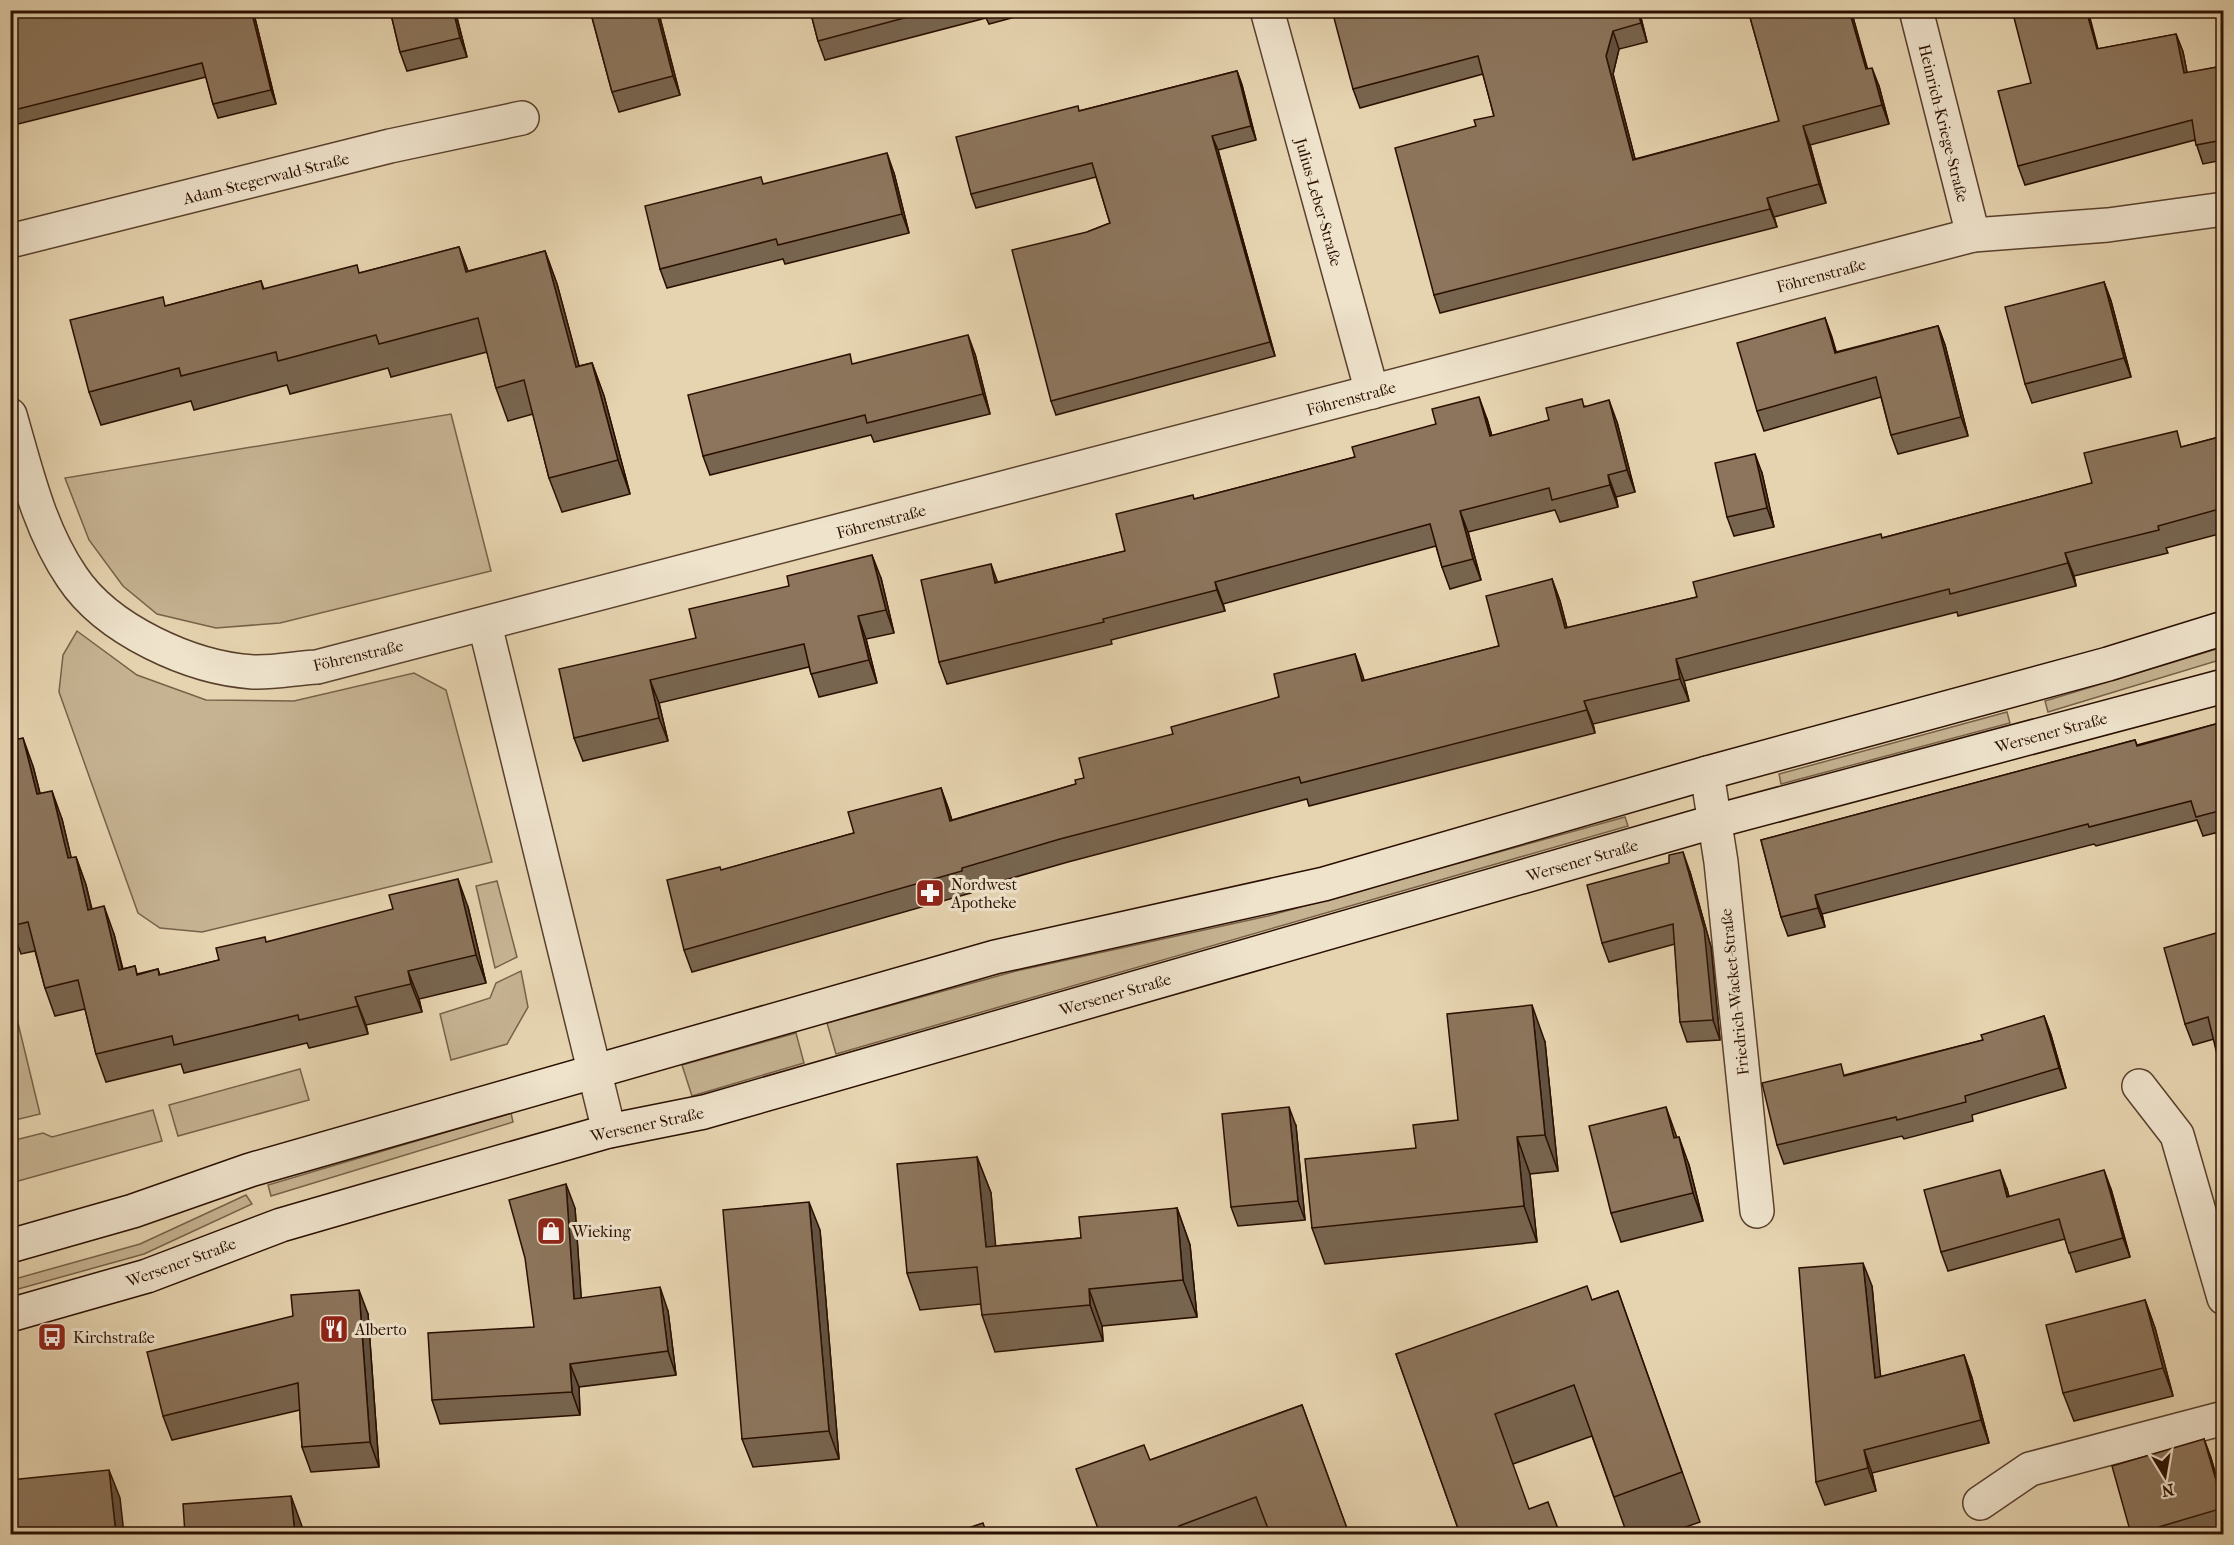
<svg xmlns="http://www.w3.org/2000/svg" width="2234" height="1545" viewBox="0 0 2234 1545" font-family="'IM FELL French Canon',serif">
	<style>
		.green { fill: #c6b392; stroke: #786149; stroke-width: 1.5 }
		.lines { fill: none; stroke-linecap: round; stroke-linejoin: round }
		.street-casing { stroke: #59402c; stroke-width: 36 }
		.secondary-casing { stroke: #2a0f00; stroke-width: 36 }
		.street { stroke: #efe3cc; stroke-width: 33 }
		.secondary { stroke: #efe3cc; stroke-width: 33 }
		.wall { fill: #78654f; stroke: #2a0f00; stroke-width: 1.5 }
		.shaded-wall { fill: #625240; stroke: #2a0f00; stroke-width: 1.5 }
		.building { fill: #8c755c; stroke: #2a0f00; stroke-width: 1.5 }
		.labels { text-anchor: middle; stroke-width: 6; stroke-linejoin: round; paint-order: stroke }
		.street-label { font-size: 16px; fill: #2a0f00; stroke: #efe3cc }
		.poi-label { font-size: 16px; fill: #2a0f00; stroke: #efe3cc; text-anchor: start }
	</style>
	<rect width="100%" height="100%" fill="#e6d4b0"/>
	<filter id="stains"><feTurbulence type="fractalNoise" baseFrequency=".00333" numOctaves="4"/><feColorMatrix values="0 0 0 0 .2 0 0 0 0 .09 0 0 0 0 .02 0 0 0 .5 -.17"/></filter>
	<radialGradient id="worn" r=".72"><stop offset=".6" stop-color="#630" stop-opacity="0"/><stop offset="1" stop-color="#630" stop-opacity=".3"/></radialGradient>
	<g class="green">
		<path d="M451 414 491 571 280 623 216 628 157 614 123 586 89 540 65 478Z"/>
		<path d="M77 631 137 675 206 700 294 701 414 673 446 690 492 862 202 932 160 928 138 913 59 692 63 655Z"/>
		<path d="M2223 647V659L2048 712 2045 701Z"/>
		<path d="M2007 712 2010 723 1781 784 1779 774Z"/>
		<path d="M1625 817 1628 826 836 1054 827 1023 1016 971 1268 916Z"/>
		<path d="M497 881 517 957 495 968 476 886Z"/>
		<path d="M521 971 528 1007 507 1044 451 1060 440 1014 490 998 496 983Z"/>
		<path d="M10 990 40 1114 11 1121H10Z"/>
		<path d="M796 1033 804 1063 692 1096 682 1065Z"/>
		<path d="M300 1069 309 1100 178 1136 169 1105Z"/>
		<path d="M153 1110 162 1141 11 1183V1141L43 1133 52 1137Z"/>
		<path d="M511 1113 513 1122 271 1196 268 1185Z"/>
		<path d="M246 1195 252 1204 144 1254 11 1291V1280L140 1244Z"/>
	</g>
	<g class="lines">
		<g class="street-casing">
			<g id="street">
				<path d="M1267 10 1372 392"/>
				<path d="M1916 10 1973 235"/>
				<path d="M10 241 390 146 522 118"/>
				<path d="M10 415C26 470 39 529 72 577 107 630 191 668 253 672 274 673 296 668 317 667L1973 235 2108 225 2224 209"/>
				<path d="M485 625 609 1131"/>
				<path d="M1707 773 1721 862 1757 1211"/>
				<path d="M2139 1086 2177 1135 2224 1298"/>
				<path d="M1980 1503 2030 1469 2224 1418"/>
			</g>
		</g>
		<g class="secondary-casing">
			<g id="secondary">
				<path d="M10 1246 133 1211 250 1170 995 957 1324 884 1707 773 2108 664 2224 628"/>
				<path d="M10 1315 147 1276 281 1225 381 1196 609 1131 704 1112 1716 821 2224 686"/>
			</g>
		</g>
		<use href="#street" class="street"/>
		<use href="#secondary" class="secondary"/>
	</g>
	<g class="wall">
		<path d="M10 10H253L276 104 218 118 213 104 206 77 10 126Z"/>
		<path d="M390 10H455L467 57 407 71 400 52Z"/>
		<path d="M590 10H658L680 95 619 112 612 92Z"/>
		<path d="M810 10H1042L989 24 986 18 825 60 818 41Z"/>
		<path d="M1363 10H1639L1647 42 1619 49 1613 74 1635 159 1779 121 1748 10H1851L1867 69 1879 86 1889 124 1810 145 1826 203 1774 217 1777 227 1440 313 1434 295 1476 126 1494 116 1483 74 1360 108 1353 89Z"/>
		<path d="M2176 34 2183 52 2187 73 2223 66V160L2203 164 2195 140 2025 185 2018 166 2031 83 2098 49Z"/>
		<path d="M1237 71 1242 85 1256 140 1218 150 1275 356 1056 415 1051 401 1087 232 1110 223 1096 177 976 208 971 194 1079 111Z"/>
		<path d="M894 173 909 233 785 264 783 259 667 288 660 269 763 184Z"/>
		<path d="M459 247 468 271 545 251 557 284 579 366 592 363 604 396 630 494 562 512 549 478 533 414 508 421 496 388 487 352 391 377 388 368 290 394 287 385 194 410 191 401 101 425 89 392 166 306 261 281 264 289 360 273Z"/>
		<path d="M2104 282 2111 301 2131 377 2032 403 2025 384Z"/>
		<path d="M1825 318 1836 352 1938 326 1945 345 1968 436 1898 454 1891 435 1881 397 1764 431 1757 411Z"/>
		<path d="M975 354 990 414 874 442 871 435 710 475 703 456 853 364Z"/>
		<path d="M1585 406 1617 422 1635 492 1616 497 1618 507 1560 522 1555 510 1468 532 1481 580 1450 589 1442 567 1436 546 1223 604 1225 611 1111 640 1112 644 947 684 939 662 998 582 1125 551 1195 499 1355 457 1487 419 1492 436 1549 420Z"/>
		<path d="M2223 436V533L2166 548 2168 553 2074 576 2076 586 1958 616 1957 612 1684 681 1689 701 1593 724 1595 733 1309 806 1307 799 1068 862 970 890 971 893 692 972 684 950 722 870 854 833 941 788 952 820 1076 784 1084 778 1173 734 1279 697 1355 654 1364 681 1499 646 1552 579 1560 601 1567 628 1697 597 1882 538 2092 483 2182 447Z"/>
		<path d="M1762 473 1774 527 1734 536 1727 517Z"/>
		<path d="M881 578 894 633 866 639 877 683 819 697 809 667 659 703 668 741 583 761 574 738 696 638Z"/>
		<path d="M2223 722V831L2203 836 2197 820 2096 846 2094 844 1822 914 1825 927 1788 936 1781 917 1761 840 2135 740 2137 745Z"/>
		<path d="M10 734 12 740 33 766 40 793 62 819 71 858 76 857 86 885 92 909 114 934 123 969 135 966 137 974 158 969 160 975 219 960 266 942 468 907 486 983 419 999 422 1012 366 1025 368 1034 309 1048 307 1043 184 1073 181 1064 106 1082 96 1054 85 1009 55 1016 45 988 35 951 21 954 11 926 10 923Z"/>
		<path d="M1690 872 1711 947 1720 1040 1687 1042 1680 1022 1675 944 1609 962 1602 943Z"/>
		<path d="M2223 931V1079L2214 1039 2193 1045 2185 1024Z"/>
		<path d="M2044 1016 2051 1035 2066 1088 1972 1115 1973 1121 1904 1139 1902 1136 1784 1164 1777 1145 1845 1075 1983 1040Z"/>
		<path d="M1545 1042 1558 1171 1530 1174 1537 1242 1325 1264 1312 1228 1416 1148 1458 1120Z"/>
		<path d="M1296 1126 1305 1220 1238 1226 1231 1207Z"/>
		<path d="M1677 1138 1689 1165 1703 1221 1621 1242 1611 1213Z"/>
		<path d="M977 1157 991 1193 995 1246 1081 1238 1177 1208 1190 1245 1197 1317 1102 1326 1103 1341 995 1352 982 1315 981 1304 920 1310 907 1273Z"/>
		<path d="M2007 1189 2009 1197 2111 1189 2130 1257 2076 1272 2065 1239 1948 1271 1941 1252Z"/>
		<path d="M575 1208 581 1298 668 1311 676 1375 579 1387 580 1415 440 1424 432 1400 534 1327Z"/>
		<path d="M820 1230 839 1459 753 1467 742 1439Z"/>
		<path d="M1872 1286 1880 1377 1964 1355 1972 1378 1989 1443 1872 1473 1876 1491 1825 1505 1816 1482Z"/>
		<path d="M1618 1291 1700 1522 1666 1534H1627L1592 1436 1513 1464 1460 1534 1396 1354 1592 1300Z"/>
		<path d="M2145 1300 2155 1328 2173 1396 2074 1421 2063 1393Z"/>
		<path d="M368 1314 379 1467 311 1472 302 1447 300 1410 172 1440 163 1416Z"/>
		<path d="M1302 1405 1349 1534H1100L1150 1460Z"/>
		<path d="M2204 1439 2211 1458 2223 1500V1529L2207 1534H2131Z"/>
	</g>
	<g class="shaded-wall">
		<path d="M251 10H253L276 104 271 90Z"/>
		<path d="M453 10H455L467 57 460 38Z"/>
		<path d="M656 10H658L680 95 673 76Z"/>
		<path d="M1637 10H1639L1647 42 1641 23Z"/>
		<path d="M1849 10H1851L1873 88 1866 69Z"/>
		<path d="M2086 10H2088L2103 68 2097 49Z"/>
		<path d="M1613 31 1619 49 1613 74 1640 178 1633 160 1606 56Z"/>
		<path d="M2176 34 2183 52 2191 92 2184 73Z"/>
		<path d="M1872 68 1879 86 1889 124 1882 105Z"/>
		<path d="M1237 71 1242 85 1256 140 1251 126Z"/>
		<path d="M1803 126 1810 145 1826 203 1819 184Z"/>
		<path d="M1212 136 1218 150 1275 356 1270 342Z"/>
		<path d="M887 153 894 173 909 233 902 214Z"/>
		<path d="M1767 198 1774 217 1777 227 1770 209Z"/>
		<path d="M459 247 471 280 466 272Z"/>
		<path d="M545 251 557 284 588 400 576 367Z"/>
		<path d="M2104 282 2111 301 2131 377 2124 358Z"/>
		<path d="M1825 318 1832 337 1842 372 1835 353Z"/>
		<path d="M1938 326 1945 345 1968 436 1961 417Z"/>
		<path d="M968 335 975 354 990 414 983 394Z"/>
		<path d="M592 363 604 396 630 494 618 460Z"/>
		<path d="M1479 397 1487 419 1498 458 1490 436Z"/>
		<path d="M1609 400 1617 422 1635 492 1627 470Z"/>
		<path d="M1755 454 1762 473 1774 527 1767 508Z"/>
		<path d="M1608 475 1616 497 1618 507 1610 485Z"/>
		<path d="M1460 511 1468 532 1481 580 1473 559Z"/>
		<path d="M2065 553 2074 576 2076 586 2068 563Z"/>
		<path d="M872 555 881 578 894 633 886 610Z"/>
		<path d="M991 564 999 586 995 583Z"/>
		<path d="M1552 579 1560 601 1573 651 1565 628Z"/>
		<path d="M1215 582 1223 604 1225 611 1217 590Z"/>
		<path d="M858 616 866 639 877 683 869 660Z"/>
		<path d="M1355 654 1363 676 1370 704 1362 681Z"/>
		<path d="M1676 659 1684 681 1689 701 1680 679Z"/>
		<path d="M650 680 659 703 668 741 659 718Z"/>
		<path d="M1584 701 1593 724 1595 733 1587 710Z"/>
		<path d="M23 738 33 766 47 822 37 794Z"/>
		<path d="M941 788 949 810 958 843 950 821Z"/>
		<path d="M52 791 62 819 78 886 68 858Z"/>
		<path d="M1683 852 1690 872 1711 947 1720 1040 1713 1020Z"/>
		<path d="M76 857 86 885 98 938 88 910Z"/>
		<path d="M458 879 468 907 486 983 476 955Z"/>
		<path d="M1815 895 1822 914 1825 927 1818 908Z"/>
		<path d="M104 906 114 934 129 998 119 970Z"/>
		<path d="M408 971 419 999 422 1012 411 984Z"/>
		<path d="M355 997 366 1025 368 1034 358 1006Z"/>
		<path d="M1532 1005 1545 1042 1558 1171 1545 1135Z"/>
		<path d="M2044 1016 2051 1035 2066 1088 2059 1068Z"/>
		<path d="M1289 1107 1296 1126 1305 1220 1298 1201Z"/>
		<path d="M1666 1107 1676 1135 1685 1167 1674 1138Z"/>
		<path d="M1517 1137 1530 1174 1537 1242 1524 1206Z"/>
		<path d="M1679 1137 1689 1165 1703 1221 1693 1193Z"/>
		<path d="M977 1157 991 1193 999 1284 986 1247Z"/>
		<path d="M2000 1170 2007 1189 2014 1217 2007 1197Z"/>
		<path d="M2104 1170 2111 1189 2130 1257 2123 1238Z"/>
		<path d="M566 1184 575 1208 583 1322 574 1299Z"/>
		<path d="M809 1202 820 1230 839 1459 829 1431Z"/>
		<path d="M1177 1208 1190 1245 1197 1317 1183 1280Z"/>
		<path d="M1863 1263 1872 1286 1883 1401 1875 1378Z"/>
		<path d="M660 1287 668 1311 676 1375 668 1351Z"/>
		<path d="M1089 1289 1102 1326 1103 1341 1090 1305Z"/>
		<path d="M359 1290 368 1314 379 1467 370 1442Z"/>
		<path d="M2145 1300 2155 1328 2173 1396 2163 1368Z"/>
		<path d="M1964 1355 1972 1378 1989 1443 1981 1420Z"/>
		<path d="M570 1364 579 1387 580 1415 572 1392Z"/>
		<path d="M2204 1439 2211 1458 2223 1500V1504Z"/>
		<path d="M1864 1450 1872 1473 1876 1491 1868 1468Z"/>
		<path d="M109 1470 120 1498 124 1534H116Z"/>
		<path d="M291 1496 303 1529 304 1534H295Z"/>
	</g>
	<g class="building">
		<path d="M10 10H251L271 90 213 104 202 63 10 111Z"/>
		<path d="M390 10H453L460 38 400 52Z"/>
		<path d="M590 10H656L673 76 612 92Z"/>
		<path d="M810 10H934L818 41Z"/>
		<path d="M1363 10H1637L1641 23 1613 31 1606 56 1633 160 1779 121 1748 10H1849L1866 69 1872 68 1882 105 1803 126 1819 184 1767 198 1770 209 1434 295 1395 148 1476 126 1474 120 1494 116 1478 56 1353 89 1334 18Z"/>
		<path d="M2012 10H2086L2097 49 2176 34 2184 73 2223 66V140L2196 145 2192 120 2018 166 1998 91 2031 83Z"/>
		<path d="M1237 71 1251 126 1212 136 1270 342 1051 401 1012 250 1087 232 1110 223 1092 163 971 194 956 137 1078 106 1079 111Z"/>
		<path d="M887 153 902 214 778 245 776 239 660 269 645 206 761 177 763 184Z"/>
		<path d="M459 247 466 272 545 251 576 367 592 363 618 460 549 478 524 380 496 388 478 318 379 344 376 335 278 361 276 352 181 376 179 368 89 392 70 320 163 297 165 306 261 281 263 289 357 265 359 273Z"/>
		<path d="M2104 282 2124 358 2025 384 2005 307Z"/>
		<path d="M1825 318 1835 353 1938 326 1961 417 1891 435 1876 377 1757 411 1737 343Z"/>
		<path d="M968 335 983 394 867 423 865 415 703 456 688 395 850 354 852 364Z"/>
		<path d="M1479 397 1490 436 1549 420 1546 408 1582 399 1584 407 1609 400 1627 470 1608 475 1610 485 1552 500 1549 488 1460 511 1473 559 1442 567 1430 524 1215 582 1217 590 1103 619 1104 622 939 662 921 580 991 564 995 583 1125 551 1116 514 1193 495 1194 499 1355 457 1352 447 1436 424 1432 409Z"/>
		<path d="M2177 431 2181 447 2223 436V508L2158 526 2159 530 2065 553 2068 563 1950 594 1949 589 1676 659 1680 679 1584 701 1587 710 1301 783 1299 777 1060 839 962 868V871L684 950 667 880 720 867 721 870 854 833 848 812 941 788 950 821 1076 784 1075 780 1084 778 1079 758 1173 734 1171 727 1279 697 1274 674 1355 654 1362 681 1499 646 1486 596 1552 579 1565 628 1697 597 1693 582 1881 534 1882 538 2092 483 2084 453Z"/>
		<path d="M1755 454 1767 508 1727 517 1715 463Z"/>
		<path d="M872 555 886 610 858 616 869 660 811 674 804 644 650 680 659 718 574 738 559 669 696 638 689 609 789 586 787 576Z"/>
		<path d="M2223 722V810L2196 817 2191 801 2089 827 2088 824 1815 895 1818 908 1781 917 1761 840 2135 740 2137 746Z"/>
		<path d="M23 738 37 794 52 791 68 858 76 857 88 910 104 906 119 970 135 966 137 975 158 969 159 975 219 960 216 948 265 937 266 942 393 909 389 895 458 879 476 955 408 971 411 984 355 997 358 1006 299 1020 298 1015 174 1045 172 1036 96 1054 78 980 45 988 28 922 11 926 10 923V741Z"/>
		<path d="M1683 852 1704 928 1713 1020 1680 1022 1673 924 1602 943 1587 885 1669 863V855Z"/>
		<path d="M2223 931V1096L2220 1081 2223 1079 2208 1017 2185 1024 2164 948Z"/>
		<path d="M1532 1005 1545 1135 1517 1137 1524 1206 1312 1228 1305 1159 1416 1148 1413 1125 1458 1120 1447 1014Z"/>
		<path d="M2044 1016 2059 1068 1965 1096 1966 1102 1897 1120 1896 1117 1777 1145 1762 1083 1841 1064 1844 1076 1983 1040 1981 1035Z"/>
		<path d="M1289 1107 1298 1201 1231 1207 1222 1114Z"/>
		<path d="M1666 1107 1674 1138 1679 1137 1693 1193 1611 1213 1589 1126Z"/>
		<path d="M977 1157 986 1247 1081 1238 1079 1217 1177 1208 1183 1280 1089 1289 1090 1305 982 1315 977 1267 907 1273 897 1164Z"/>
		<path d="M2000 1170 2007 1197 2104 1170 2123 1238 2069 1253 2059 1219 1941 1252 1924 1190Z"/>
		<path d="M566 1184 574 1299 660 1287 668 1351 570 1364 572 1392 432 1400 428 1333 534 1327 525 1258 509 1200Z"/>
		<path d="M809 1202 829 1431 742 1439 723 1210Z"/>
		<path d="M1863 1263 1875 1378 1964 1355 1981 1420 1864 1450 1868 1468 1816 1482 1799 1268Z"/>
		<path d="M1587 1286 1592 1300 1618 1291 1682 1472 1614 1497 1574 1385 1495 1414 1529 1509 1548 1502 1560 1534H1460L1396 1354Z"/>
		<path d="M359 1290 370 1442 302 1447 298 1383 163 1416 147 1352 293 1316 291 1295Z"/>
		<path d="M2145 1300 2163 1368 2063 1393 2046 1325Z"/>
		<path d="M1302 1405 1349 1534H1270L1256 1497 1179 1526 1182 1534H1100L1076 1469 1144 1445 1150 1460Z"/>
		<path d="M2204 1439 2223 1504V1508L2135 1534H2131L2112 1466Z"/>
		<path d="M109 1470 116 1534H10V1480Z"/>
		<path d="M291 1496 295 1534H185L183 1504Z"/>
		<path d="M983 1523 987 1534H950Z"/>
	</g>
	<defs>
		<g id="pharmacy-square" transform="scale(1.5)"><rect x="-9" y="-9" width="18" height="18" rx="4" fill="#8f2418" stroke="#efe3cc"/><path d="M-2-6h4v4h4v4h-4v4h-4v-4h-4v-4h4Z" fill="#fff"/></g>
		<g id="shop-square" transform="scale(1.5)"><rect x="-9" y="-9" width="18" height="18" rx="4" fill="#8f2418" stroke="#efe3cc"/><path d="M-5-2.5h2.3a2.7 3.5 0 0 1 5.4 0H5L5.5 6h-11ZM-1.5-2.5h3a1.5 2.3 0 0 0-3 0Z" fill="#fff"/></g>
		<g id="restaurant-square" transform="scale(1.5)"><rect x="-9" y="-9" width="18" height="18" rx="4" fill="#8f2418" stroke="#efe3cc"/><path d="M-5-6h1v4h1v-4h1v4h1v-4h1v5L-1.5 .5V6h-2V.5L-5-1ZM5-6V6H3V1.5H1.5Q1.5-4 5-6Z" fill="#fff"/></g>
		<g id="bus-square" transform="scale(1.5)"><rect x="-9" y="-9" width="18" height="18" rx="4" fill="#8f2418" stroke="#efe3cc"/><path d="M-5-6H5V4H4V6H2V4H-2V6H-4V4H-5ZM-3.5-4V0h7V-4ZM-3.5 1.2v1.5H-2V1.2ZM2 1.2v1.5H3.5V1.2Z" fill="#fff"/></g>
	</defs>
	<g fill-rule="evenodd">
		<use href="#pharmacy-square" x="930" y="893"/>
		<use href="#shop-square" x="551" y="1231"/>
		<use href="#restaurant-square" x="334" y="1329"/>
		<use href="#bus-square" x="52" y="1337"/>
	</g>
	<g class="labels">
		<g class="street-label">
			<text transform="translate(1944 123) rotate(76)" y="6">Heinrich-Kriege-Straße</text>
			<text transform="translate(266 178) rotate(-14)" y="6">Adam-Stegerwald-Straße</text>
			<text transform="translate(1319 202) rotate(74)" y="6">Julius-Leber-Straße</text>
			<text transform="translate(1821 275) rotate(-15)" y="6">Föhrenstraße</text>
			<text transform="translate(1351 398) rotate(-15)" y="6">Föhrenstraße</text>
			<text transform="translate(881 521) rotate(-15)" y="6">Föhrenstraße</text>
			<text transform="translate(358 655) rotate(-13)" y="6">Föhrenstraße</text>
			<text transform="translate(2051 732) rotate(-15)" y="6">Wersener Straße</text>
			<text transform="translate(1582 860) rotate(-16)" y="6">Wersener Straße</text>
			<text transform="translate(1734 992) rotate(-96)" y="6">Friedrich-Wacket-Straße</text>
			<text transform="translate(1115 994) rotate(-16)" y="6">Wersener Straße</text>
			<text transform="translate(647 1124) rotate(-12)" y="6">Wersener Straße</text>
			<text transform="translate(181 1262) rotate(-20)" y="6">Wersener Straße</text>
		</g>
		<g class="poi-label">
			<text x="951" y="890">Nordwest<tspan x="951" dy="18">Apotheke</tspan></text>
			<text x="572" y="1237">Wieking</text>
			<text x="355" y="1335">Alberto</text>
			<text x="73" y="1343">Kirchstraße</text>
		</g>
	</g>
	<rect width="2234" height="1545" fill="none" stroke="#e6d4b0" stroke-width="36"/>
	<rect x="12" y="12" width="2210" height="1521" fill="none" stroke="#2a0f00" stroke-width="3"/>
	<rect x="18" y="18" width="2198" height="1509" fill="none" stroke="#2a0f00" stroke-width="1.5"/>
	<g transform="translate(2165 1476) rotate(169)" stroke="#efe3cc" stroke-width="4.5" paint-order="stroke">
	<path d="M0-4.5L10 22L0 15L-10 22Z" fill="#2a0f00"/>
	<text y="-9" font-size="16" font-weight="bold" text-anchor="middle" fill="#2a0f00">N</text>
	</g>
	<rect width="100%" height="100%" filter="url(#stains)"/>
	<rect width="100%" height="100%" fill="url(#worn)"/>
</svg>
